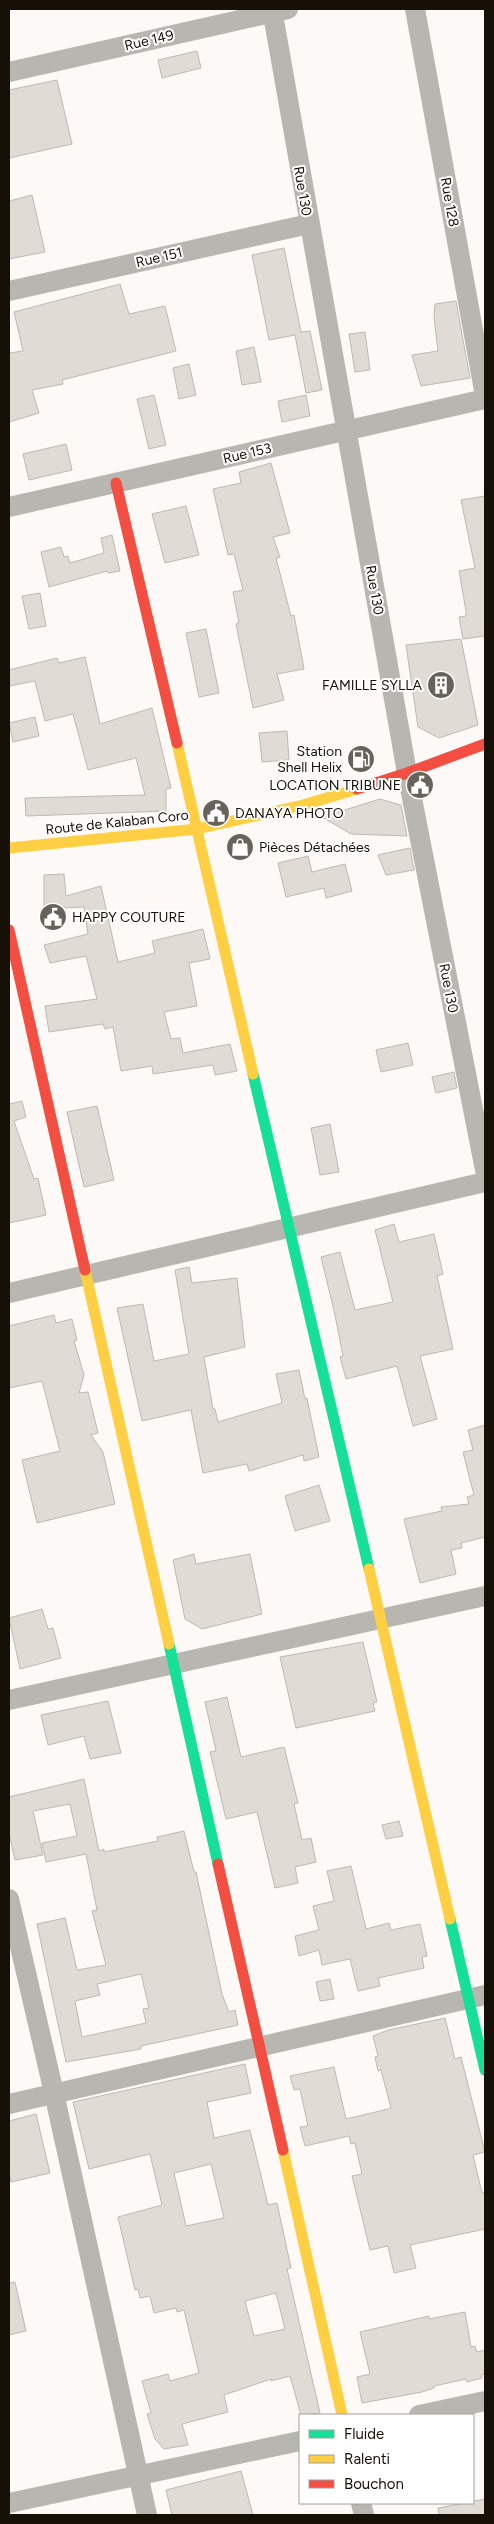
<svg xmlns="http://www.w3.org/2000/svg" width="494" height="2524" viewBox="0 0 494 2524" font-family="Figtree,sans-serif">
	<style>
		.building { fill: #e0dbd4; stroke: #beb9b2; fill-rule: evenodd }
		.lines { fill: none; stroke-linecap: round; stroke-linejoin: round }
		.street { stroke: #b8b6b1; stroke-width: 20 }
		.fast { stroke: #16e098; stroke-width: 11 }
		.slow { stroke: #ffcf43; stroke-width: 11 }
		.jam { stroke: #f24e42; stroke-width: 11 }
		.labels { text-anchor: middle; stroke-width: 4; stroke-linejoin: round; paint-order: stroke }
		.street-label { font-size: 14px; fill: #171006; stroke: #fff }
		.poi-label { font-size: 14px; fill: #171006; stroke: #fff; text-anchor: end }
	</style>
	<rect width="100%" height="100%" fill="#fcf9f6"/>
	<g class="building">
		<path d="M197 51 201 68 162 78 158 60Z"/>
		<path d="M57 80 72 144 9 158V90Z"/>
		<path d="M32 195 45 252 9 259V201Z"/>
		<path d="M284 248 301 332 310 331 322 390 306 393 295 335 269 340 252 255Z"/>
		<path d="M120 284 129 314 165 306 176 351 62 380 63 384 32 390 39 413 9 422V353L23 351 14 312Z"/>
		<path d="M456 301 470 378 421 386 412 355 438 351 434 317 435 304Z"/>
		<path d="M365 332 370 370 355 372 349 334Z"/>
		<path d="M254 347 261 382 242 385 236 351Z"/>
		<path d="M189 364 196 395 179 399 173 368Z"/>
		<path d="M154 395 166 445 149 449 137 399Z"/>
		<path d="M306 395 310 416 282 422 278 401Z"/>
		<path d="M66 444 72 470 29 480 23 454Z"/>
		<path d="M271 463 290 533 273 537 280 557 276 558 291 616 294 615 304 669 277 674 284 700 253 708 236 624 239 623 233 592 243 590 234 554 228 555 213 489 241 483 239 472Z"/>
		<path d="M485 496V636L463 639 459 617 466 616V611L459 571 475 568 461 500Z"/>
		<path d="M186 506 199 555 165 563 152 514Z"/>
		<path d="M112 535 120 571 108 573 107 571 49 587 41 552 61 547 64 557 68 556 70 563 104 553 101 538Z"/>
		<path d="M40 593 46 626 29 629 22 596Z"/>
		<path d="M206 629 219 693 199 697 186 633Z"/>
		<path d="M461 639 478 725 439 738 418 727 406 645Z"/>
		<path d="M85 657 100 724 152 708 171 788 166 789V811L26 816 25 798 145 795 136 758 88 770 73 714 45 721 35 681 9 686V670L57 658 59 663Z"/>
		<path d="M35 717 39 736 13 742 9 723Z"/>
		<path d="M287 731 289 760 262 762 259 733Z"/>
		<path d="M380 799 401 805 407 836 351 834 322 817Z"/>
		<path d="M410 848 414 870 386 875 378 855Z"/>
		<path d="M308 856 312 872 345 864 352 891 326 898 324 888 286 897 278 863Z"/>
		<path d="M64 874 66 896 101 886 118 962 155 953 152 941 203 929 210 959 189 963 197 1006 164 1012 171 1039 180 1038 183 1053 230 1044 237 1071 215 1075 213 1065 153 1074 152 1066 121 1071 113 1027 105 1029 103 1024 49 1032 45 1006 97 999 86 956 50 963 44 945 88 934 84 907 44 909V875Z"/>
		<path d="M408 1043 413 1065 381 1072 376 1050Z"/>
		<path d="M454 1072 457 1088 436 1093 432 1077Z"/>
		<path d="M22 1101 26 1117 14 1121 34 1179 38 1178 46 1215 9 1223V1104Z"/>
		<path d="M97 1106 114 1180 84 1187 67 1112Z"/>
		<path d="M330 1124 339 1172 320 1175 311 1128Z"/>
		<path d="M394 1224 399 1242 434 1234 443 1274 437 1276 453 1349 420 1356 437 1419 413 1426 397 1366 346 1379 340 1357 343 1356 335 1315 321 1257 340 1252 355 1310 393 1302 375 1230Z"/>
		<path d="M189 1267 192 1283 237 1278 245 1347 204 1357 213 1409H215L218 1422 282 1403 276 1374 299 1370 305 1399 307 1398 319 1457 304 1461 303 1455 249 1471 247 1464 203 1473 191 1410 142 1421 117 1308 143 1304 154 1361 189 1354 175 1270Z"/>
		<path d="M54 1315 56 1323 72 1319 77 1340 74 1341 84 1375 79 1393 88 1392 98 1433 91 1435 103 1452 115 1504 37 1523 22 1460 60 1451 42 1381 9 1388V1326Z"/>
		<path d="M485 1425V1537L461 1543 462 1548 451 1550 456 1574 420 1583 404 1519 442 1511 441 1507 469 1504 467 1497 474 1495 463 1452 473 1450 468 1430Z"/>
		<path d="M319 1485 330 1521 295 1531 285 1496Z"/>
		<path d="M194 1554 196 1564 250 1554 262 1614 202 1629 185 1619 173 1560Z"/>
		<path d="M42 1609 48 1629 53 1628 61 1658 20 1669 9 1618Z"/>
		<path d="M363 1642 377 1702 373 1703 375 1711 296 1728 280 1657Z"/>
		<path d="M227 1697 241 1757 284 1747 298 1803 294 1804 302 1840 311 1838 316 1862 295 1867 298 1883 275 1888 257 1812 226 1819 210 1752 216 1751 205 1702Z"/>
		<path d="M108 1701 121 1753 90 1759 84 1736 48 1745 41 1715Z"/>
		<path d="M84 1779 99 1851 104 1849V1852L158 1841 157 1837 184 1831 194 1872H196L222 1994 229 2012 235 2010 238 2025 141 2046V2049L66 2062 37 1924 65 1918 77 1970 106 1965 92 1911 97 1910 86 1854 46 1862 42 1843 77 1836 70 1804 33 1811 43 1855 15 1860 9 1833V1797ZM141 1974 149 2008 143 2009 146 2023 82 2037 75 2001 100 1995 97 1984Z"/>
		<path d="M399 1821 403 1836 386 1839 382 1825Z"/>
		<path d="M351 1866 366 1929 389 1923 391 1930 420 1924 427 1956 422 1957 424 1968 378 1978 380 1986 358 1991 350 1959 322 1965 319 1950 299 1956 295 1936 319 1930 313 1906 334 1901 327 1871Z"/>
		<path d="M330 1979 334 1999 320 2001 316 1982Z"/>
		<path d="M445 2018 455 2059 461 2057 485 2152 473 2155 482 2193 485 2192V2229L410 2245 416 2268 394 2273 388 2246 370 2250 352 2176 362 2174 355 2143 351 2144 349 2136 305 2146 300 2127 308 2126 300 2089 294 2090 290 2076 334 2067 346 2119 388 2109 391 2108 381 2070 378 2071 375 2057 378 2056 373 2036 388 2030Z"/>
		<path d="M245 2064 251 2093 207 2102 214 2138 250 2130 268 2205 277 2203 291 2268 287 2269 320 2413 301 2415 290 2376 271 2381V2379L224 2395 228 2412 182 2424 188 2445 164 2449 155 2439 147 2414 151 2413 142 2381 168 2374 170 2381 199 2373 184 2310 177 2312 176 2308 154 2313 150 2296 140 2298 138 2289 135 2290 118 2217 162 2205 150 2154 89 2169 73 2102ZM211 2164 224 2218 186 2226 174 2173ZM276 2293 285 2329 254 2336 245 2301Z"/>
		<path d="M36 2114 50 2173 11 2182 9 2172V2121Z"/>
		<path d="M15 2282 26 2331 9 2335V2283Z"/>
		<path d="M465 2312 471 2347 475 2346 477 2352 485 2350V2374L481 2375 482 2378 467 2382 466 2379 434 2386V2388L422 2392 362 2403 357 2377 370 2374 360 2332 429 2316V2319Z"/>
		<path d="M241 2471 253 2515H172L166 2490Z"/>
		<path d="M485 2499V2515H439L438 2508Z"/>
	</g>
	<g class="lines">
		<g class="street">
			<path d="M272 9 407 773 485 1170"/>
			<path d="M415 9 485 396"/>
			<path d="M9 72 288 9"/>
			<path d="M9 291 309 224"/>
			<path d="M9 507 485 399"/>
			<path d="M9 1293 485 1182"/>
			<path d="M9 1700 485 1596"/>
			<path d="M9 1899 54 2093 147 2515"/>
			<path d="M9 2104 485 1995"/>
			<path d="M419 2415 485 2401"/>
			<path d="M9 2503 300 2441"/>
			<path d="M361 2503 364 2515"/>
		</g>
		<g class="fast">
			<path d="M253 1074 369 1569"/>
			<path d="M169 1644 218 1864"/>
			<path d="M450 1919 485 2070"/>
		</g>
		<g class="slow">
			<path d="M177 743 253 1074"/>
			<path d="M9 848 197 829 303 805 357 789"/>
			<path d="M85 1270 169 1644"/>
			<path d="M369 1569 450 1919"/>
			<path d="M283 2150 342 2415"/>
		</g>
		<g class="jam">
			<path d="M116 483 177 743"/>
			<path d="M357 789 407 773 485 744"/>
			<path d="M9 930 85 1270"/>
			<path d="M218 1864 283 2150"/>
		</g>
	</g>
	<defs>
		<g id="building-disc" transform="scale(1.4375)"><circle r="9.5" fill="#67625a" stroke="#fff"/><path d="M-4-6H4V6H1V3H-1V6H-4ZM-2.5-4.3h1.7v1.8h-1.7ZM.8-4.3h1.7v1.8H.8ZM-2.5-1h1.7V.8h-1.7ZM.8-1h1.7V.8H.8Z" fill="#fff"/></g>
		<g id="fuel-disc" transform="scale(1.4375)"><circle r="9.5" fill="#67625a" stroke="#fff"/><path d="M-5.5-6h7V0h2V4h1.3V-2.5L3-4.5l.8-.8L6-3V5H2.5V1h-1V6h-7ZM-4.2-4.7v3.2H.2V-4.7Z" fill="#fff"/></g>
		<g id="civic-disc" transform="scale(1.4375)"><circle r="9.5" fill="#67625a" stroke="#fff"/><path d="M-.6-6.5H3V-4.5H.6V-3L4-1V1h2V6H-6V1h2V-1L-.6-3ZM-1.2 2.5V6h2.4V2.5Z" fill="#fff"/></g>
		<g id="shop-disc" transform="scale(1.4375)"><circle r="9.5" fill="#67625a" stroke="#fff"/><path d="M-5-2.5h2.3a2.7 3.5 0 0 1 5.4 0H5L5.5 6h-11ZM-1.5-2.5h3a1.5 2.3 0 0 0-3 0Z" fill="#fff"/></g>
	</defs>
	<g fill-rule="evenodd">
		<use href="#building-disc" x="441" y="685"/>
		<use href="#fuel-disc" x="361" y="759"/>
		<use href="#civic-disc" x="420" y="785"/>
		<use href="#civic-disc" x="216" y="813"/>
		<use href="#shop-disc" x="240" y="847"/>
		<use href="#civic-disc" x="53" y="917"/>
	</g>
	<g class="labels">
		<g class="street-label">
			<text transform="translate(149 40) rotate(-13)" y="5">Rue 149</text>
			<text transform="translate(303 191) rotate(80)" y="5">Rue 130</text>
			<text transform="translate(450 202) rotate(80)" y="5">Rue 128</text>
			<text transform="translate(159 257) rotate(-13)" y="5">Rue 151</text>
			<text transform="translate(247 453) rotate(-13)" y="5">Rue 153</text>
			<text transform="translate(375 590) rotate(80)" y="5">Rue 130</text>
			<text transform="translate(117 822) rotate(-6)" y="5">Route de Kalaban Coro</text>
			<text transform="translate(449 988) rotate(79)" y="5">Rue 130</text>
		</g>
		<g class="poi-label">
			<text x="422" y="690">FAMILLE SYLLA</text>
			<text x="342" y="756">Station<tspan x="342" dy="16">Shell Helix</tspan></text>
			<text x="401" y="790">LOCATION TRIBUNE</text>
			<text x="235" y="818" text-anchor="start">DANAYA PHOTO</text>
			<text x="259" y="852" text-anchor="start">Pièces Détachées</text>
			<text x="72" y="922" text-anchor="start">HAPPY COUTURE</text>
		</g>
	</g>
	<rect width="494" height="2524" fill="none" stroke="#171006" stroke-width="20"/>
	<rect x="299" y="2414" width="175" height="90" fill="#ffffff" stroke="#a29f9b"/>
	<rect x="309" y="2430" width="25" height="8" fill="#16e098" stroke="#a29f9b"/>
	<text x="344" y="2439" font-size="15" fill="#171006">Fluide</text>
	<rect x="309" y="2455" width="25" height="8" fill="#ffcf43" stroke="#a29f9b"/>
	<text x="344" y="2464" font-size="15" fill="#171006">Ralenti</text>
	<rect x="309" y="2480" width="25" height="8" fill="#f24e42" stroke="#a29f9b"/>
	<text x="344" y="2489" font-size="15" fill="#171006">Bouchon</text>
</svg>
